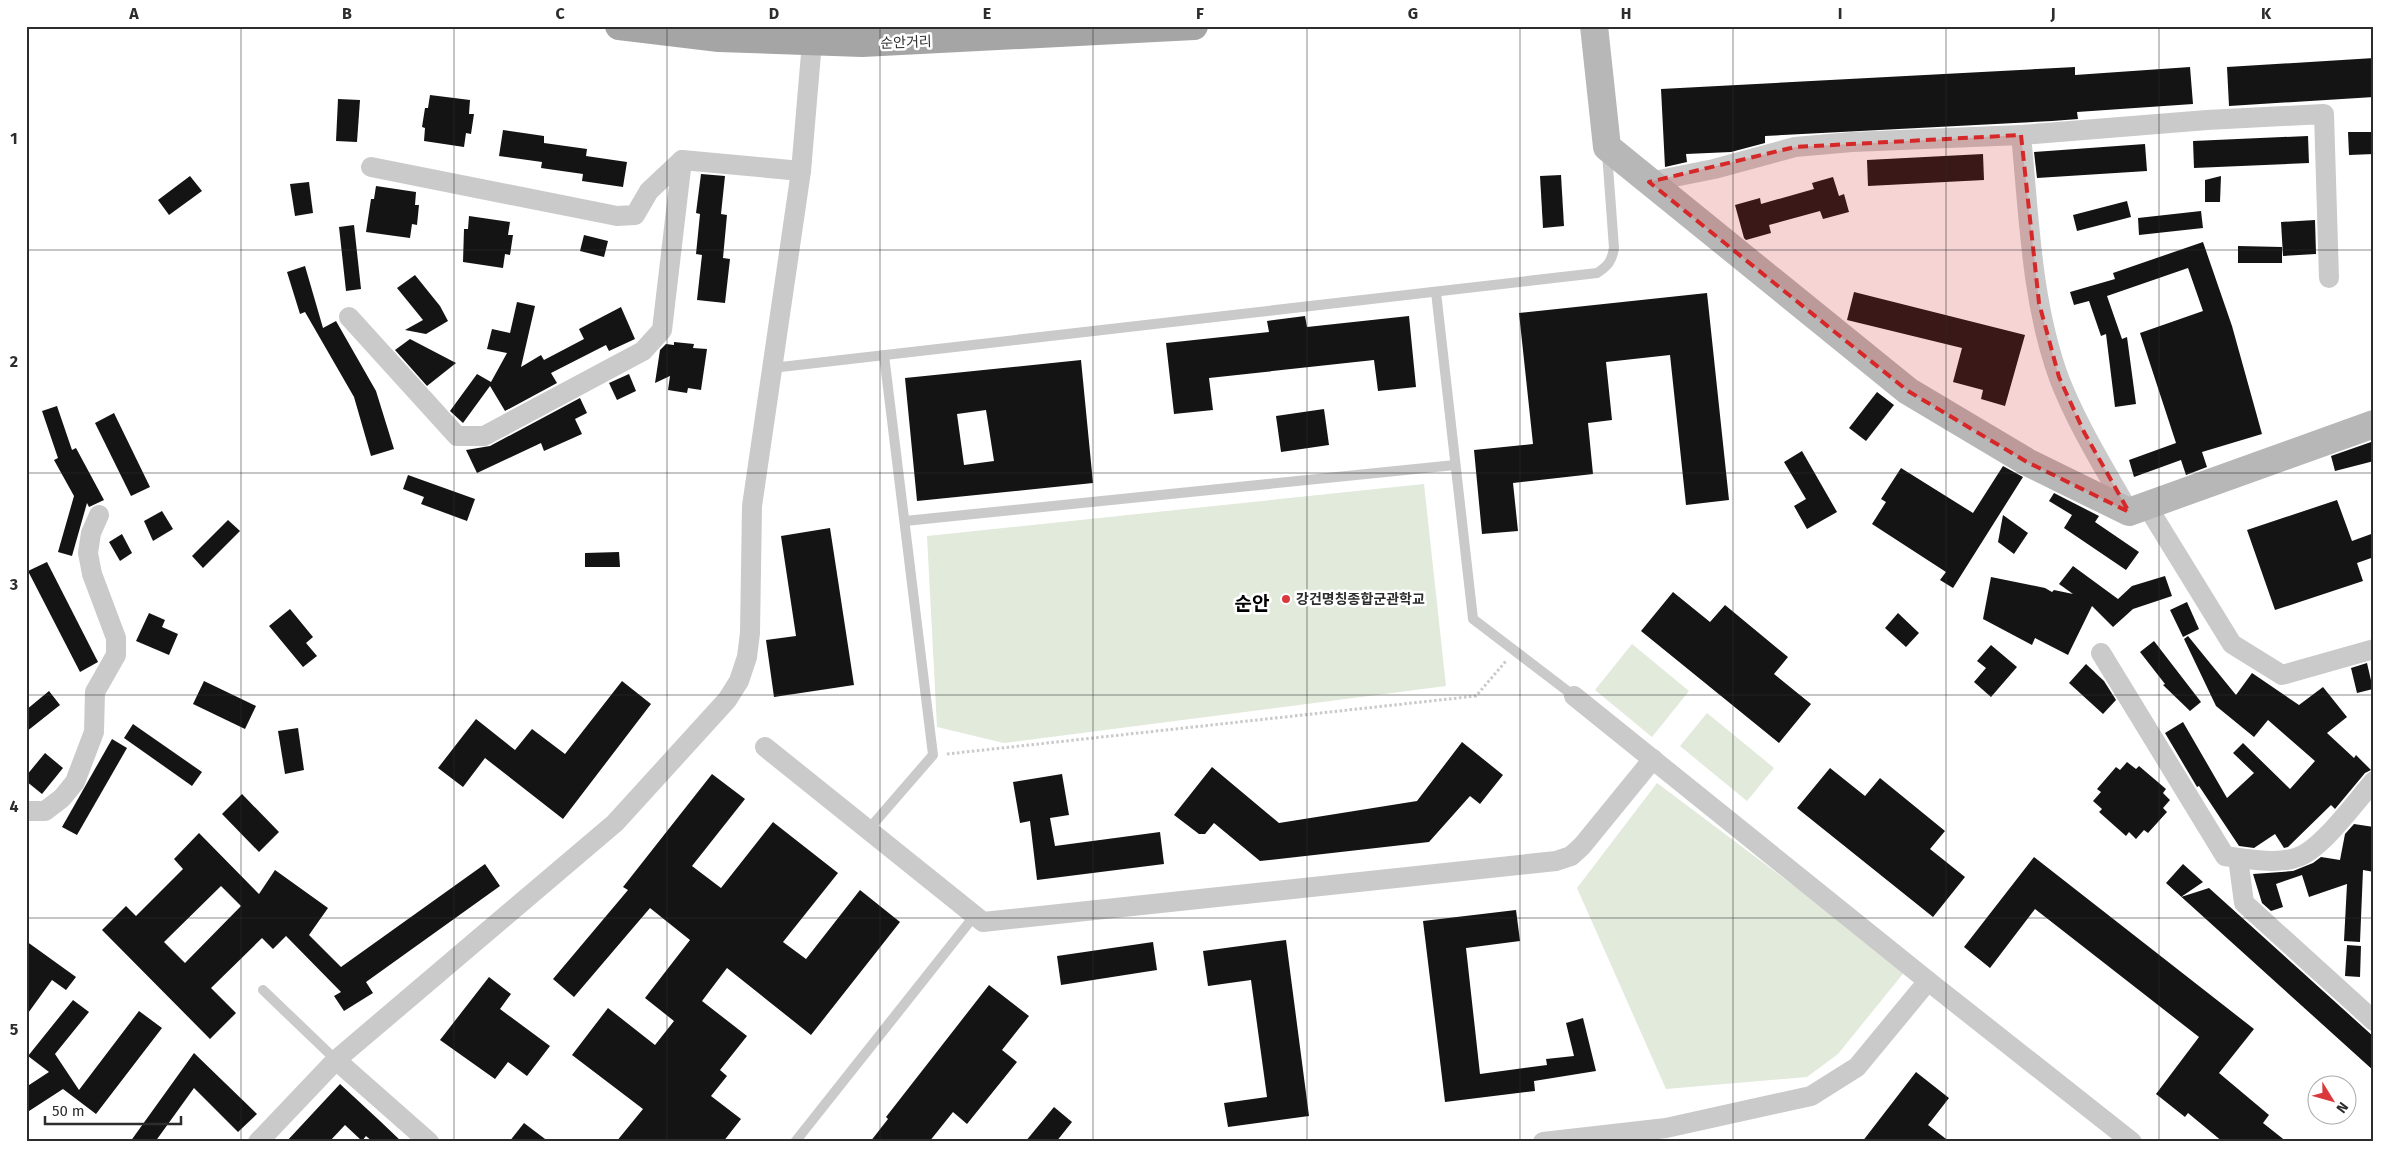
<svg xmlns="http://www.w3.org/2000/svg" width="2400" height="1168" viewBox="0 0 2400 1168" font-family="'Fira Sans','Noto Sans KR',sans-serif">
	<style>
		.green { fill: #e2eadb }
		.building { fill: #141414; fill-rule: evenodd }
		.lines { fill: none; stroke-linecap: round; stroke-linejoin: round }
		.path { stroke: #cacaca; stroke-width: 3; stroke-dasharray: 2.5 2.5; stroke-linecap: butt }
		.lane { stroke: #cacaca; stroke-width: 10 }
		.street { stroke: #cacaca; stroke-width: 20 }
		.secondary { stroke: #b7b7b7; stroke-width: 28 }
		.primary { stroke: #a5a5a5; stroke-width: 28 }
		.marked { fill: #d62828; fill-opacity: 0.2; stroke: #d62828; stroke-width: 4; stroke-dasharray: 10 6; stroke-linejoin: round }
		.grid { fill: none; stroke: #2d2d2d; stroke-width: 1; stroke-opacity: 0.55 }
		.poi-dot { fill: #db383b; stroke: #fff; stroke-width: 2 }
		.labels { text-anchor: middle; stroke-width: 5; stroke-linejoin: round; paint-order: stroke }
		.street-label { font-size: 14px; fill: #2d2d2d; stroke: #fff }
		.poi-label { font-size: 14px; font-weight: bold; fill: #2d2d2d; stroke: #fff; text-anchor: start }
		.district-label { font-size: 19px; font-weight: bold; fill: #000; stroke: #fff }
		.neatline { fill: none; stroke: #2d2d2d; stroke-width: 2 }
		.grid-label { font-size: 16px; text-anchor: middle; font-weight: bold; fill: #2d2d2d }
	</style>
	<rect width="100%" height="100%" fill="#fff"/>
	<g class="green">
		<path d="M1424 484 1446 686 1004 743 937 727 927 536Z"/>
		<path d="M1632 644 1689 691 1652 737 1595 690Z"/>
		<path d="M1707 713 1774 768 1747 801 1680 746Z"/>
		<path d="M1657 783 1906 970 1838 1054 1807 1077 1666 1089 1577 888Z"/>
	</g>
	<g class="building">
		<path d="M2374 58V97L2229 106 2227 67Z"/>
		<path d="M2075 67V75L2190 67 2193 104 2077 112 2078 119 2052 121 1765 136V143L1731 152 1686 154 1687 162 1665 167 1661 89Z"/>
		<path d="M430 95 470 100 469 114H474L471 134 466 133 464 147 424 141 425 128 422 127 425 108H428Z"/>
		<path d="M338 99 360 100 357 142 336 141Z"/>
		<path d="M503 130 544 136V143L587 149 586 156 627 162 623 187 582 181 583 174 541 168 542 162 499 156Z"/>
		<path d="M2348 132H2374V154L2349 155Z"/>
		<path d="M2308 136 2309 163 2194 168 2193 141Z"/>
		<path d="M2145 144 2147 171 2037 178 2034 152Z"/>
		<path d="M1983 154 1984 180 1868 186 1867 160Z"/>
		<path d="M701 174 725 176 721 214 727 215 723 258 730 259 725 303 697 300 702 255 696 254 700 214 696 213Z"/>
		<path d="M1561 175 1564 226 1543 228 1540 176Z"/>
		<path d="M190 176 202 191 169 215 158 200Z"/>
		<path d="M2221 176 2220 202H2205V180Z"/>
		<path d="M1833 177 1839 196 1844 194 1849 212 1823 219 1820 211 1769 225 1771 233 1746 240 1744 238 1735 205 1760 198 1761 204 1814 189 1812 183Z"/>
		<path d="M309 182 313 213 295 216 290 184Z"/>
		<path d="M376 186 416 192 415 205H419L417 225 412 224 410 238 366 232 371 199H374Z"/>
		<path d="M2127 201 2131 217 2077 231 2073 215Z"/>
		<path d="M2201 211 2203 228 2139 235 2138 218Z"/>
		<path d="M469 216 510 222 508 235H513L510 255 505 254 503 268 463 262 464 229H468Z"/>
		<path d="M2315 220 2316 254 2283 256 2281 222Z"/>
		<path d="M354 225 361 289 346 291 339 227Z"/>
		<path d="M584 235 608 241 604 257 580 251Z"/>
		<path d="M2203 242 2232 326 2262 434 2202 452 2207 467 2186 475 2181 460 2134 477 2129 460 2176 443 2140 333 2203 311 2188 268 2107 296 2122 339 2127 337 2136 404 2115 407 2106 334 2101 336 2089 301 2074 305 2070 292 2115 279 2113 273Z"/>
		<path d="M2238 246 2282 247V263H2238Z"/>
		<path d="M305 266 323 328 336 321 376 391 394 449 371 456 354 397 305 312 300 314 287 272Z"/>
		<path d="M415 275 440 306 448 321 426 334 405 330 423 320 397 288Z"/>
		<path d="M1854 292 2025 335 2005 406 1981 399 1983 390 1953 382 1962 348 1847 320Z"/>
		<path d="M1707 293 1729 500 1686 505 1670 355 1606 362 1612 420 1588 423 1593 474 1513 483 1518 531 1482 534 1474 450 1533 444 1519 313Z"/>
		<path d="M517 302 535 306 521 367 541 355 544 360 584 339 579 329 621 307 635 339 609 351 606 345 551 373 557 383 505 411 490 386 463 423 450 411 477 374 491 382 507 353 487 349 492 329 510 333Z"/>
		<path d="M1305 316 1307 327 1409 316 1416 387 1378 391 1374 360 1209 378 1213 410 1174 414 1166 343 1269 332 1267 321Z"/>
		<path d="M410 339 456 363 427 386 395 350Z"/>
		<path d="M674 342 694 344 693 348 707 349 701 390 688 388 687 393 668 390 670 376 655 383 660 350 666 344 674 345Z"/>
		<path d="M1081 360 1093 483 917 501 905 378ZM986 410 994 461 964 465 957 414Z"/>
		<path d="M629 374 636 391 617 400 609 383Z"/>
		<path d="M1877 392 1894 405 1866 441 1849 428Z"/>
		<path d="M580 398 587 413 575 419 582 434 544 451 541 443 477 473 466 450 490 446Z"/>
		<path d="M57 406 72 450 76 448 104 500 89 507 87 503 72 556 58 552 74 496 54 460 58 458 42 411Z"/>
		<path d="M1324 409 1329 445 1281 452 1276 416Z"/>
		<path d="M114 413 150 487 131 496 95 423Z"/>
		<path d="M2374 441V461L2335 471 2331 456Z"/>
		<path d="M1802 451 1837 512 1807 529 1794 506 1806 499 1784 462Z"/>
		<path d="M2003 466 2023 477 1953 588 1940 580 1946 572 1872 524 1886 502 1881 499 1901 468 1973 513Z"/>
		<path d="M408 475 475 499 467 521 421 504 424 497 403 489Z"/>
		<path d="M2054 493 2099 516 2095 522 2139 552 2126 570 2064 528 2072 515 2049 501Z"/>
		<path d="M2337 500 2352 541 2374 533V557L2357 563 2363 581 2275 610 2247 530Z"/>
		<path d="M162 511 173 529 153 541 144 521Z"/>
		<path d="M2003 515 2028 533 2014 554 1998 542Z"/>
		<path d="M228 520 240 531 203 568 192 556Z"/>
		<path d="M830 528 854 685 774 697 766 640 796 636 781 536Z"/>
		<path d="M122 534 132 553 120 561 109 542Z"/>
		<path d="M619 552 620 567H585V553Z"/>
		<path d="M47 562 98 662 80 672 28 571Z"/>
		<path d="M2073 566 2118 599 2132 586 2165 576 2172 596 2133 609 2113 627 2092 606 2068 655 2035 638 2032 645 1983 619 1991 577 2045 588 2052 592 2054 590 2073 594 2059 584Z"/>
		<path d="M1673 592 1710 622 1725 605 1788 657 1774 674 1811 704 1779 743 1641 631Z"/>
		<path d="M2187 602 2199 629 2183 637 2170 610Z"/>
		<path d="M290 609 313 637 306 643 317 656 303 667 269 626Z"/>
		<path d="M149 613 165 620 162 627 178 634 169 655 136 641Z"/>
		<path d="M1898 613 1919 633 1906 647 1885 628Z"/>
		<path d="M2188 636 2236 695 2252 673 2299 705 2323 687 2347 717 2327 733 2354 758 2356 755 2371 770 2365 773 2335 809 2331 805 2288 847 2284 848 2275 834 2254 848 2239 846 2199 786 2197 787 2165 733 2183 722 2227 798 2254 773 2233 753 2243 743 2290 789 2315 761 2268 720 2254 737 2216 706 2184 639Z"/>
		<path d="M2154 641 2201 702 2190 711 2163 685 2165 684 2140 652Z"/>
		<path d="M1991 645 2017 667 1991 697 1974 682 1986 668 1977 661Z"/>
		<path d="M2367 663 2373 689 2357 693 2351 668Z"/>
		<path d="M2086 664 2104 681 2116 700 2103 714 2069 683Z"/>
		<path d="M204 681 256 706 245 729 193 704Z"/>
		<path d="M622 681 651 704 563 819 485 758 463 787 438 768 476 719 515 750 532 729 565 754Z"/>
		<path d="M49 691 60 705 26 732V710Z"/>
		<path d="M133 724 202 772 192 786 124 738Z"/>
		<path d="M298 728 304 770 285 774 278 731Z"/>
		<path d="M112 739 127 748 77 835 62 827Z"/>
		<path d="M1462 742 1503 775 1480 804 1470 796 1429 842 1260 861 1214 823 1205 834H1199L1174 815 1212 767 1279 823 1417 801Z"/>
		<path d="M45 753 63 768 42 794 26 781V776Z"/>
		<path d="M2127 762 2136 769 2139 766 2166 789 2163 793 2170 800 2163 808 2167 812 2148 833 2144 830 2136 839 2129 832 2126 836 2099 812 2102 809 2093 801 2101 792 2097 789 2116 767 2120 770Z"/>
		<path d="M1830 768 1865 796 1880 778 1945 831 1930 849 1965 877 1933 917 1797 808Z"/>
		<path d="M712 774 745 799 692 866 721 888 773 822 838 873 783 942 806 959 860 890 900 922 811 1035 727 968 702 1001 747 1036 720 1070 727 1076 711 1096 741 1119 723 1142H616L643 1109 572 1055 608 1008 655 1045 674 1021 645 998 690 940 650 908 574 997 553 979 628 890 623 887Z"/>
		<path d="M1062 774 1069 815 1050 818 1055 846 1160 832 1164 864 1037 880 1030 821 1020 823 1013 782Z"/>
		<path d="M242 794 279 832 259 852 222 814Z"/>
		<path d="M2354 824 2374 827V872L2363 870 2360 942 2344 941 2347 884 2309 897 2302 875 2276 884 2283 907 2271 911 2262 903 2253 874 2293 871 2313 863 2321 857 2340 860 2345 834Z"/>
		<path d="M199 833 259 894 275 870 328 908 309 935 341 967 485 864 500 886 366 982 373 993 344 1011 334 996 341 992 286 936 273 949 262 938 211 988 236 1013 210 1039 102 930 126 906 136 916 183 869 174 859ZM221 886 241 906 185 963 164 942Z"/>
		<path d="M2034 857 2254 1029 2219 1073 2269 1115 2263 1123 2287 1142H2223L2188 1113 2185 1117 2156 1094 2199 1037 2035 909 1990 968 1964 947Z"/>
		<path d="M2183 864 2203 882 2181 897 2209 888 2374 1037V1071L2166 883Z"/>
		<path d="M1516 910 1520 941 1466 948 1480 1074 1547 1065 1546 1059 1574 1056 1566 1023 1583 1018 1596 1071 1534 1081 1535 1091 1445 1102 1423 921Z"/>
		<path d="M1286 940 1309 1116 1228 1127 1224 1103 1267 1097 1251 980 1208 986 1203 951Z"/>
		<path d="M26 941 76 977 66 990 52 980 26 1016Z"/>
		<path d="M1153 942 1157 970 1061 985 1057 956Z"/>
		<path d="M2347 945 2361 946 2360 977 2345 976Z"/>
		<path d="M489 977 511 994 500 1009 550 1046 527 1076 508 1062 495 1079 440 1040Z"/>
		<path d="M989 985 1029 1016 1002 1050 1017 1062 967 1124 953 1112 929 1142H870L888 1119 886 1117Z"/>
		<path d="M73 1000 89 1012 55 1054 79 1090 139 1011 162 1028 96 1114 63 1089 26 1113V1087L49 1072 28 1056Z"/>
		<path d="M194 1053 257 1114 238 1132 194 1088 155 1142H130Z"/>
		<path d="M1916 1072 1949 1098 1928 1125 1950 1142H1862Z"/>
		<path d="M340 1084 380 1121 402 1142H373L366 1136 362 1141 345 1125 329 1142H286Z"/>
		<path d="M1054 1107 1072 1122 1056 1142H1025Z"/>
		<path d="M524 1123 549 1142H509Z"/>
	</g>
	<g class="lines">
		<path class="path" d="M947 754 1476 696 1506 661"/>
		<g class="lane">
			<path d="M1436 292 1473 619 1574 696"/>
			<path d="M772 368 1597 273C1608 266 1612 261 1614 248L1607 153"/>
			<path d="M905 521 1455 465"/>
			<path d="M868 830 933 755 884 355"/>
			<path d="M263 990 336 1060"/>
			<path d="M795 1142 975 915"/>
		</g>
		<g class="street">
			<path d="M2021 135 2207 120 2324 114 2329 278"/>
			<path d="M371 167 617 216 635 215 649 191 682 160"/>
			<path d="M1649 182 1714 169 1795 147 1852 142 2021 135C2029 215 2031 301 2059 378 2077 425 2105 469 2129 512"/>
			<path d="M349 317 457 436H484L643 351 662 330 682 160 801 171 812 42"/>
			<path d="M2147 506 2232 644 2282 675 2374 649"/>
			<path d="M2101 653 2225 856C2246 859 2278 865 2298 857 2322 849 2356 801 2374 781"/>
			<path d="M1574 696 1928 981"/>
			<path d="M765 747 983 922 1556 861 1571 856 1582 846 1653 759"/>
			<path d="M26 811H45L62 798 75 782 94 732 95 692 116 655V638L92 574 88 553 91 533 99 515"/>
			<path d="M2238 858 2244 903 2374 1021"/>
			<path d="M336 1060 615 823 727 700 739 681 747 657 750 633 752 506 801 171"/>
			<path d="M258 1142 336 1060 429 1142"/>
			<path d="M1543 1142 1666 1128 1811 1096 1857 1067 1928 981 2132 1142"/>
		</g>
		<path class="secondary" d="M1594 26 1607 147 1908 391 2027 462 2129 512 2374 424"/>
		<path class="primary" d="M619 26 719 38 862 43 1194 26"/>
	</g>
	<path class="marked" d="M2021 135 2039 303 2059 377 2084 432 2129 512 2027 462 1908 391 1649 182 1795 147Z"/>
	<path class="grid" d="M241 26V1142M454 26V1142M667 26V1142M880 26V1142M1093 26V1142M1307 26V1142M1520 26V1142M1733 26V1142M1946 26V1142M2159 26V1142M26 250H2374M26 473H2374M26 695H2374M26 918H2374"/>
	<circle class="poi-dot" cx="1286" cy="599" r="5"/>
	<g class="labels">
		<g class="street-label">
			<text transform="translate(906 42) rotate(-2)" y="5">순안거리</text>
		</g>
		<g class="poi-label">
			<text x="1296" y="604">강건명칭종합군관학교</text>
		</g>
		<g class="district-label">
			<text x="1252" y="610">순안</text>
		</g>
	</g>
	<rect width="2400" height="1168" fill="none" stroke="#ffffff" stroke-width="55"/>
	<g transform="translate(2332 1100) rotate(127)"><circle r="24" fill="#ffffff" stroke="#ababab"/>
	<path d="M0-4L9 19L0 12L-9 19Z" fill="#db383b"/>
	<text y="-8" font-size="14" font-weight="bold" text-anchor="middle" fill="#2d2d2d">N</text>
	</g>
	<path d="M45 1116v8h136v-8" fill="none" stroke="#2d2d2d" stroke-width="2.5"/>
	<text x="52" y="1116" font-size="15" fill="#2d2d2d" stroke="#ffffff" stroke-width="4" paint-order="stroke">50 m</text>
	<rect x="28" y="28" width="2344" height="1112" class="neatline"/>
	<g class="grid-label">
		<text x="134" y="19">A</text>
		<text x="347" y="19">B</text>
		<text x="560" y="19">C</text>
		<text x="774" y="19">D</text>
		<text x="987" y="19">E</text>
		<text x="1200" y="19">F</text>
		<text x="1413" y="19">G</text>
		<text x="1626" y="19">H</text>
		<text x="1840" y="19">I</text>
		<text x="2053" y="19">J</text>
		<text x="2266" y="19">K</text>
		<text x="14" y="144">1</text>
		<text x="14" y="367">2</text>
		<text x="14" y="590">3</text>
		<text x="14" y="812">4</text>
		<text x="14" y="1035">5</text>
	</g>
</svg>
